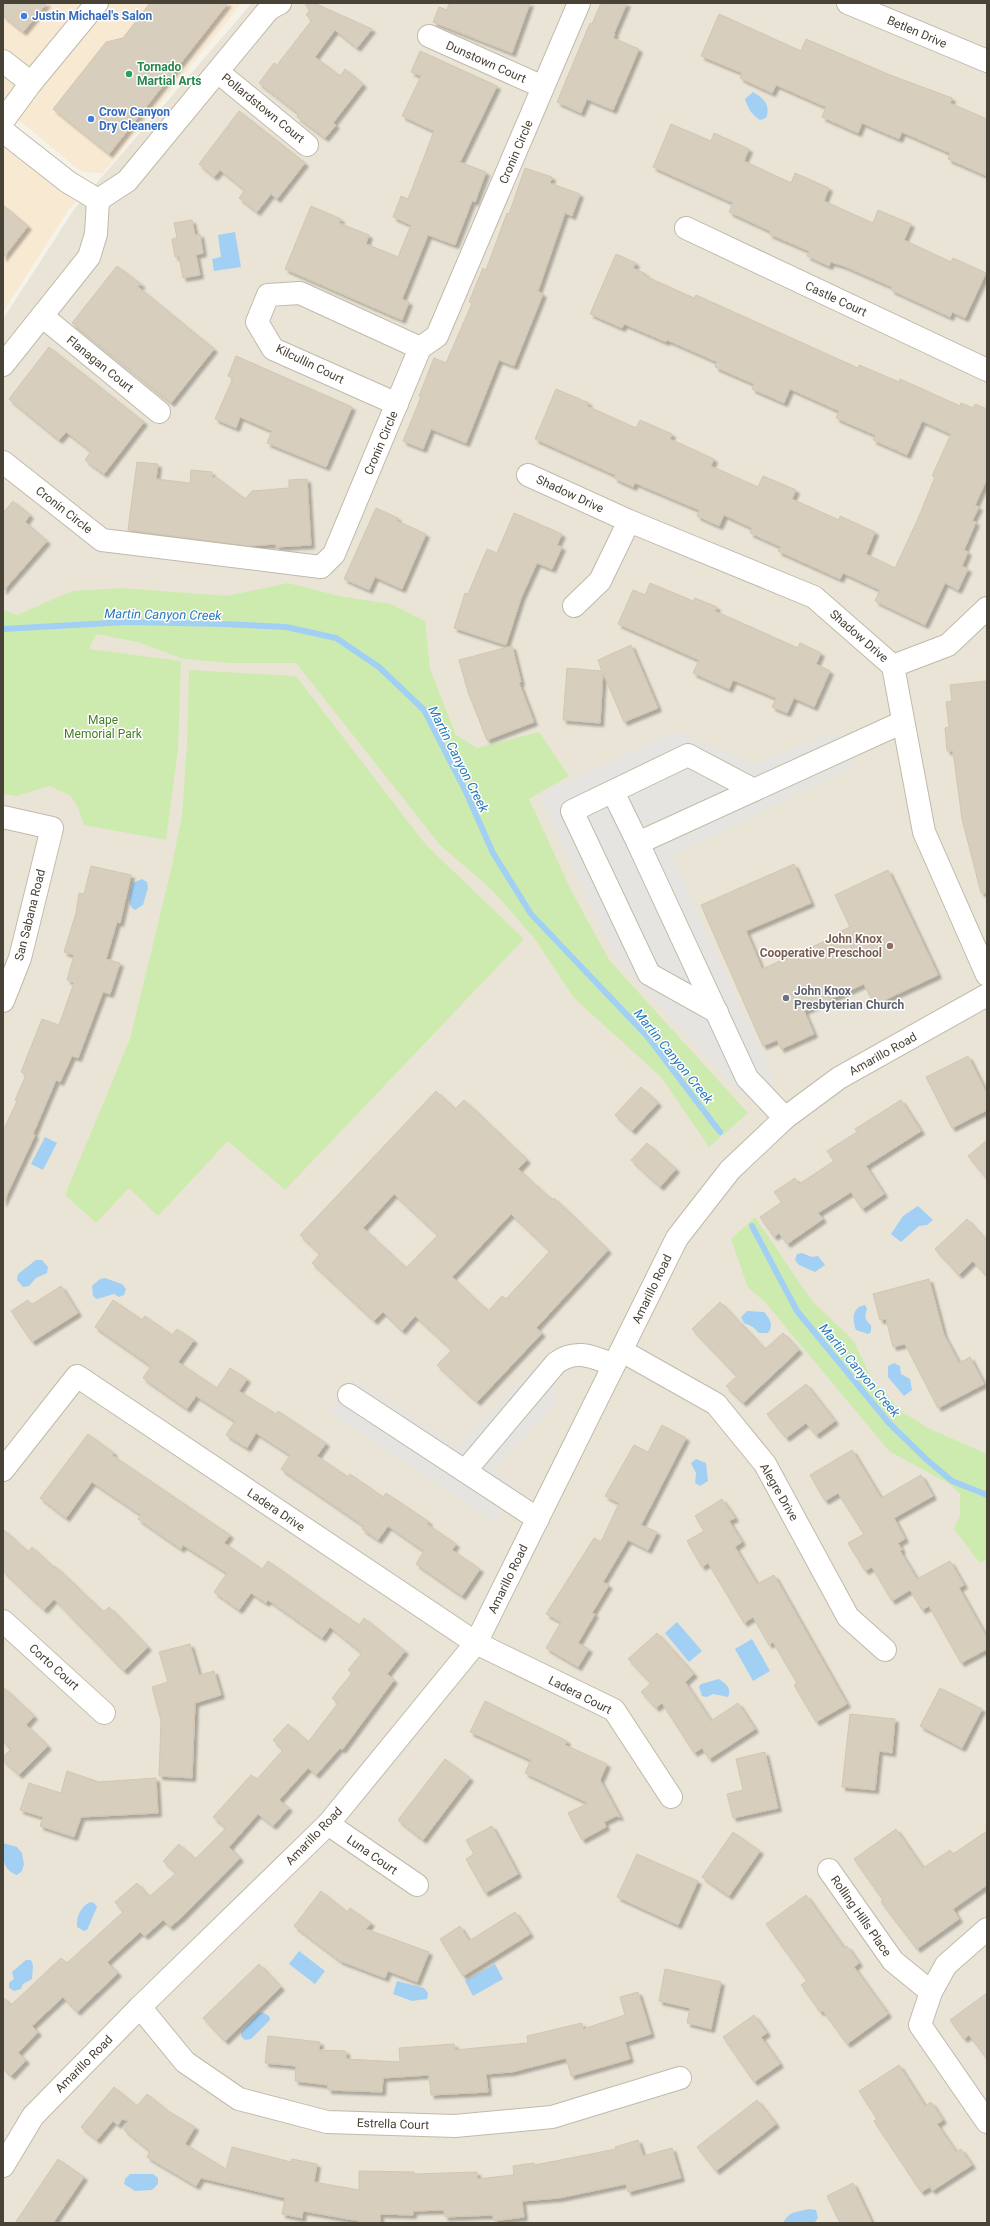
<svg xmlns="http://www.w3.org/2000/svg" width="990" height="2226" viewBox="0 0 990 2226" font-family="Roboto,sans-serif">
	<style>
		.residential { fill: #e9e4d6 }
		.commercial { fill: #f8e9d3 }
		.green { fill: #ceebaf }
		.parking { fill: #e6e4e0 }
		.water { fill: #a2d0f4 }
		.lines { fill: none; stroke-linecap: round; stroke-linejoin: round }
		.stream { stroke: #a2d0f4; stroke-width: 6 }
		.building { fill: #d7cebd; stroke: #d3c6b0; fill-rule: evenodd; filter: url(#shadow) }
		.minor-casing { stroke: #c1baaa; stroke-width: 24 }
		.minor { stroke: #fff; stroke-width: 22 }
		.shop-dot { fill: #3f7fe0; stroke: #fff; stroke-width: 1.5 }
		.leisure-dot { fill: #2e9e5b; stroke: #fff; stroke-width: 1.5 }
		.education-dot { fill: #8d6e63; stroke: #fff; stroke-width: 1.5 }
		.worship-dot { fill: #6b7280; stroke: #fff; stroke-width: 1.5 }
		.labels { text-anchor: middle; stroke-width: 3; stroke-linejoin: round; paint-order: stroke }
		.shop-label { font-size: 12px; font-weight: bold; fill: #366cbe; stroke: #fff; text-anchor: start }
		.street-label { font-size: 12px; fill: #494236; stroke: #fff }
		.leisure-label { font-size: 12px; font-weight: bold; fill: #27864d; stroke: #fff; text-anchor: start }
		.park-label { font-size: 12px; fill: #447f25; stroke: #fff }
		.education-label { font-size: 12px; font-weight: bold; fill: #785e54; stroke: #fff; text-anchor: end }
		.worship-label { font-size: 12px; font-weight: bold; fill: #5b616d; stroke: #fff; text-anchor: start }
		.water-label { font-size: 13px; font-style: italic; fill: #2879bc; stroke: #fff }
	</style>
	<defs>
		<filter id="shadow"><feDropShadow dx="3.5" dy="3.5" stdDeviation="1" flood-color="#0004"/></filter>
	</defs>
	<rect width="100%" height="100%" fill="#f5f2e8"/>
	<path class="residential" d="M252 3H987V2223H3V319L75 208Z"/>
	<g class="commercial">
		<path d="M3 3H242L103 173 82 172 3 107Z"/>
		<path d="M3 143 76 202 68 210 3 312Z"/>
	</g>
	<g class="green">
		<path d="M288 583 339 596 391 604 425 621 430 669 456 735 477 748 539 732 569 776 529 799 570 888 609 960 748 1113 709 1147 661 1077 574 998 534 938 492 890 440 845 296 663H233L184 659 138 642 96 634 89 649 181 661 178 749 166 840 84 825 78 808 70 795 49 786 16 796 3 794V610L17 615 72 591 123 588 227 596Z"/>
		<path d="M189 670 296 676 426 845 524 939 285 1190 228 1141 158 1216 129 1188 96 1223 65 1195 130 1039 171 870 182 815 187 744Z"/>
		<path d="M755 1217 812 1301 854 1341 872 1380 901 1411 928 1428 987 1454V1559L980 1563 954 1529 960 1516V1494L951 1485 889 1451 764 1301 748 1288 731 1239Z"/>
	</g>
	<g class="parking">
		<path d="M676 731 753 765 830 732 846 738 855 765 672 856 775 1083 743 1097 615 958 539 794Z"/>
		<path d="M539 1363 556 1379 555 1405 493 1469 518 1488 495 1522 329 1412 355 1378 457 1447Z"/>
	</g>
	<g class="water">
		<path d="M753 92C764 98 771 106 766 118L760 120C752 115 748 109 745 99Z"/>
		<path d="M235 232 241 267 214 271 212 259 221 257 218 235Z"/>
		<path d="M142 879 147 882 148 888 143 905 135 910C125 904 131 893 133 883Z"/>
		<path d="M45 1137 57 1143 43 1170 31 1164Z"/>
		<path d="M918 1206 933 1220 927 1225 919 1226 901 1242 891 1234 903 1216Z"/>
		<path d="M802 1253 812 1257 818 1256 825 1265 815 1272 799 1265 795 1260 797 1254Z"/>
		<path d="M36 1260H42L48 1267 47 1273 36 1278 29 1286 23 1287 17 1280 18 1274Z"/>
		<path d="M105 1278 122 1284 126 1289 124 1295 119 1297 114 1294 97 1299 93 1296 92 1286 100 1279Z"/>
		<path d="M865 1305 867 1309C864 1317 865 1320 871 1325V1332L868 1334 856 1330C852 1319 852 1307 865 1305Z"/>
		<path d="M747 1311 764 1312C770 1319 774 1325 768 1333H759L753 1327 744 1323 741 1317Z"/>
		<path d="M894 1363 900 1366 901 1374 910 1379 912 1390 904 1396 888 1377V1366Z"/>
		<path d="M696 1459 706 1463 708 1481 700 1486 695 1483 696 1473 691 1463Z"/>
		<path d="M677 1622 702 1651 689 1662 665 1633Z"/>
		<path d="M752 1639 770 1671 753 1681 735 1649Z"/>
		<path d="M719 1679C726 1684 732 1688 728 1697L713 1694 707 1697 702 1696 699 1687 701 1684Z"/>
		<path d="M3 1843 17 1847 22 1853 24 1864 22 1871 17 1875C2 1870 3 1857 3 1843Z"/>
		<path d="M90 1902 94 1903 97 1907 87 1930 84 1931 77 1927C76 1916 81 1907 90 1902Z"/>
		<path d="M299 1951 325 1971 315 1984 289 1964Z"/>
		<path d="M26 1960H31L33 1965 32 1979 23 1984 21 1989 14 1991 9 1988V1983L14 1979 12 1972Z"/>
		<path d="M495 1964 503 1979 473 1996 465 1981Z"/>
		<path d="M397 1981 424 1988 428 1993 427 1999 412 2001 393 1994Z"/>
		<path d="M262 2012 269 2016 270 2020 251 2039 245 2040 241 2036V2032L258 2014Z"/>
		<path d="M130 2174H153L158 2178V2184L152 2190 135 2191 124 2184 125 2179Z"/>
		<path d="M808 2209 816 2210 818 2218 814 2223H783C790 2210 796 2213 808 2209Z"/>
	</g>
	<g class="lines">
		<g class="stream">
			<path d="M3 629 128 622 222 624 286 627 336 638 379 667 424 710 465 790 493 853 531 914 647 1036 720 1132"/>
			<path d="M752 1226 797 1311 889 1423 927 1460 952 1481 987 1495"/>
		</g>
	</g>
	<g class="building">
		<path d="M3 3H47L23 32 3 16Z"/>
		<path d="M150 3H228L109 154 53 109 106 42 123 38Z"/>
		<path d="M304 3H314L372 29 357 48 335 30 315 57 340 76 345 69 363 84 333 123 336 125 325 138 297 117 299 114 259 83 274 63 277 65 312 20 306 15 310 10Z"/>
		<path d="M449 3H530L512 53 433 22 439 7 447 10Z"/>
		<path d="M601 3H627L614 33 615 34 613 38 639 49 613 110 587 99 581 113 557 102 590 23 592 24Z"/>
		<path d="M719 14 801 51 806 39 890 75 952 98 950 103 987 119V176L948 159 950 153 902 132 899 139 862 123 858 133 822 117 826 107 776 85 772 93 740 78 742 73 701 56Z"/>
		<path d="M420 51 497 86 460 162 486 172 475 202 472 201 455 245 428 235 402 299 409 302 402 320 285 269 311 206 341 219 339 223 369 235 366 244 398 257 411 225 393 217 401 196 408 199 434 131 402 116 421 76 411 72Z"/>
		<path d="M239 111 305 163 277 199 271 194 257 212 239 198 245 190 220 170 214 177 199 164Z"/>
		<path d="M671 124 711 141 714 133 749 149 744 161 791 183 795 173 829 188 824 201 873 223 878 210 911 224 904 240 951 262 953 258 986 273 965 318 952 312 950 317 891 290 892 287 844 266 831 262 829 266 807 256 809 251 769 234 770 231 729 212 733 203 653 167Z"/>
		<path d="M525 168 552 177 550 183 580 194 572 216 565 213 538 291 543 294 514 366 499 360 466 443 431 429 423 449 403 441 421 397 419 396 434 358 446 363 472 303 469 302 483 268 486 270 507 213 509 214Z"/>
		<path d="M3 205 28 226 3 258Z"/>
		<path d="M192 220 195 235 200 234 203 253 196 255 200 275 183 278 179 256 175 257 172 239 177 238 174 223Z"/>
		<path d="M616 254 636 263 633 268 646 274 645 276 694 298 696 295 858 368 859 365 899 382 900 379 960 406 961 403 973 408 975 404 987 409V479L975 505 979 507 972 521 976 522 964 550 968 552 962 566 968 569 958 590 945 583 925 625 875 601 880 590 843 573 840 579 778 551 781 547 750 533 752 528 724 515 719 526 697 516 699 510 635 483 633 487 614 478 615 475 535 439 556 389 589 403 587 406 636 428 640 420 672 434 670 439 714 459 711 466 758 487 763 476 796 490 792 499 839 520 840 516 875 532 866 554 895 568 917 521 935 477 932 476 951 434 922 421 907 455 873 440 875 435 836 418 839 411 790 389 784 403 752 389 754 384 715 367 717 362 667 340 666 342 624 324 622 328 590 314Z"/>
		<path d="M117 266 142 285 137 286 214 349 171 403 72 323Z"/>
		<path d="M49 347 144 422 104 474 85 460 91 451 66 432 59 440 9 399Z"/>
		<path d="M236 356 352 407 326 467 267 443 272 431 240 417 236 428 215 419 233 378 228 376Z"/>
		<path d="M137 462 158 464 156 479 190 483 191 470 212 472V478L216 477 245 499 252 491 289 488V480L307 479 311 545 276 547V544L249 546 128 530Z"/>
		<path d="M13 501 30 515 25 522 47 541 3 591V513Z"/>
		<path d="M376 508 398 518 397 521 426 534 402 589 375 577 369 590 344 579Z"/>
		<path d="M514 513 562 534 557 545 562 547 552 569 537 563 521 598 506 645 454 628 465 593 468 594 487 549 497 553Z"/>
		<path d="M650 583 693 601 695 598 717 607 715 611 798 648 800 643 821 653 816 664 830 671 814 707 794 698 787 713 772 707 776 698 733 680 729 689 693 673 699 660 618 624 633 590 645 595Z"/>
		<path d="M631 645 658 708 624 722 603 673 600 723 563 720 567 668 602 671 598 660Z"/>
		<path d="M512 646 521 682 519 683 534 722 487 740 468 692 459 660Z"/>
		<path d="M987 681V893H981L962 819 953 751H947L945 728 949 727 946 702 952 701 950 685Z"/>
		<path d="M794 864 811 903 746 931 762 969 841 934 839 932 850 927 835 895 888 870 938 975 874 1005 864 984 804 1011 814 1034 781 1049 777 1040 763 1046 701 905Z"/>
		<path d="M91 866 131 875 120 923 117 922 106 959 120 963 110 994 103 992 78 1058 72 1056 60 1082 56 1080 33 1134 35 1135 3 1203V1131L17 1101 15 1100 26 1075 21 1072 42 1019 59 1025 74 983 67 980 74 955 64 952 76 913 79 893 84 894Z"/>
		<path d="M968 1056 987 1094V1110L952 1128 926 1077Z"/>
		<path d="M641 1087 658 1103 632 1131 615 1115Z"/>
		<path d="M436 1091 455 1109 464 1100 527 1160 518 1169 552 1200 554 1198 608 1250 536 1328 542 1333 477 1402 437 1365 452 1350 415 1316 402 1331 383 1312 374 1321 312 1263 320 1254 300 1235ZM394 1194 438 1235 406 1268 363 1228ZM511 1214 550 1251 506 1299 502 1296 488 1311 452 1277Z"/>
		<path d="M901 1100 921 1131 866 1166 884 1194 862 1209 851 1192 818 1213 823 1219 787 1244 779 1233 774 1237 760 1217 782 1202 774 1192 795 1178 799 1184 834 1161 827 1151 857 1132 855 1129Z"/>
		<path d="M987 1140V1179L968 1156Z"/>
		<path d="M647 1143 676 1169 660 1187 631 1160Z"/>
		<path d="M967 1219 987 1241V1276L973 1261 959 1275 935 1249Z"/>
		<path d="M929 1279 944 1335 959 1363 970 1357 984 1384 938 1408 905 1344 893 1347 886 1319 880 1320 873 1294Z"/>
		<path d="M61 1286 78 1313 32 1342 11 1311 28 1300 31 1305Z"/>
		<path d="M113 1300 142 1320 145 1316 172 1335 177 1329 194 1340 178 1362 217 1388 230 1368 247 1379 239 1391 276 1414 278 1411 326 1443 317 1456 348 1477 350 1474 383 1497 386 1493 429 1522 427 1524 456 1544 452 1550 480 1569 462 1596 416 1564 424 1551 388 1526 378 1540 362 1529 364 1526 281 1469 290 1455 256 1433 247 1448 226 1435 235 1421 196 1396 187 1409 143 1378 151 1366 95 1327Z"/>
		<path d="M720 1302 765 1349 783 1333 799 1350 743 1403 726 1386 737 1376 692 1329Z"/>
		<path d="M806 1384 835 1421 816 1435 806 1423 786 1438 767 1414Z"/>
		<path d="M662 1425 686 1438 641 1525 657 1532 648 1550 628 1540 603 1582 609 1585 592 1613 595 1614 578 1643 589 1649 578 1667 546 1648 561 1622 546 1614 594 1538 601 1542 619 1503 605 1496 634 1445 648 1452Z"/>
		<path d="M88 1434 114 1453 112 1455 230 1535 224 1543 262 1569 268 1561 359 1625 364 1618 405 1651 387 1674 394 1680 342 1750 340 1748 316 1775 308 1768 279 1800 289 1808 273 1826 258 1814 229 1847 240 1858 182 1917 170 1927 163 1920 145 1936 140 1932 107 1962 118 1973 77 2012 63 1997 32 2026 38 2032 18 2053 26 2060 11 2076 3 2068V1997L11 2005 61 1958 67 1963 123 1912 115 1902 137 1883 149 1897 176 1873 163 1861 179 1844 195 1859 226 1828 213 1817 251 1775 257 1779 283 1750 273 1740 288 1724 308 1742 338 1703 332 1698 352 1673 348 1670 362 1653 330 1627 322 1638 268 1600 266 1603 251 1593 239 1610 214 1592 227 1573 183 1545 181 1549 138 1519 141 1515 92 1482 66 1518 40 1498Z"/>
		<path d="M852 1450 881 1498 921 1475 933 1496 894 1518 905 1539 898 1543 902 1550 900 1551 917 1579 950 1561 964 1585 959 1588 987 1638V1649L961 1663 929 1606 922 1610 910 1590 892 1601 872 1567 865 1571 848 1543 864 1534 838 1493 825 1501 810 1475Z"/>
		<path d="M722 1499 735 1518 729 1521 742 1542 735 1547 757 1584 774 1575 847 1704 816 1722 794 1685 797 1683 773 1642 769 1645 753 1617 744 1623 708 1563 702 1567 687 1541 704 1531 695 1516Z"/>
		<path d="M3 1529 28 1552 32 1547 54 1568 55 1566 103 1612 109 1607 148 1647 124 1671 54 1599 44 1610 3 1571Z"/>
		<path d="M657 1633 694 1674 685 1682 711 1721 738 1703 755 1729 709 1759 702 1748 694 1753 662 1703 656 1708 641 1692 651 1683 628 1659Z"/>
		<path d="M190 1644 199 1675 214 1671 221 1695 195 1703 192 1778 159 1776 161 1721 152 1687 168 1682 159 1652Z"/>
		<path d="M3 1687 34 1716 26 1725 48 1746 19 1775 3 1760V1757L11 1749 3 1741Z"/>
		<path d="M940 1688 982 1709 962 1748 920 1726Z"/>
		<path d="M485 1701 567 1741 565 1745 607 1764 600 1780 620 1817 616 1816 604 1822 606 1827 582 1840 568 1813 588 1803 525 1773 531 1760 470 1732Z"/>
		<path d="M850 1714 895 1719 892 1753 879 1751 875 1790 842 1787Z"/>
		<path d="M765 1752 778 1808 733 1818 727 1794 743 1790 736 1759Z"/>
		<path d="M445 1759 470 1778 423 1840 398 1820Z"/>
		<path d="M67 1771 99 1782 156 1778 158 1813 81 1817 74 1837 40 1826 43 1817 20 1810 29 1783 61 1793Z"/>
		<path d="M492 1826 518 1874 485 1893 466 1859 474 1854 466 1840Z"/>
		<path d="M896 1829 923 1868 950 1850 953 1854 987 1831V1885L953 1909 959 1919 917 1949 881 1902 883 1900 854 1859Z"/>
		<path d="M733 1832 760 1851 729 1896 702 1877Z"/>
		<path d="M637 1854 698 1881 678 1925 617 1897Z"/>
		<path d="M321 1891 347 1912 350 1908 371 1923 366 1929 429 1952 417 1982 388 1971 385 1978 340 1961 294 1926Z"/>
		<path d="M806 1895 844 1948 847 1946 859 1963 854 1967 888 2014 847 2044 823 2011 820 2012 801 1985 807 1981 766 1924Z"/>
		<path d="M515 1912 530 1934 463 1976 440 1939 460 1926 469 1941Z"/>
		<path d="M259 1964 281 1987 225 2041 203 2018Z"/>
		<path d="M665 1969 721 1982 711 2029 687 2023 690 2008 659 2001Z"/>
		<path d="M638 1992 651 2034 625 2042 630 2059 571 2076 566 2058 512 2072 486 2074 488 2092 431 2095 429 2075 383 2078 382 2092 328 2090V2085L295 2081 296 2066 265 2063 268 2036 320 2042 319 2050 346 2051V2059L400 2062 399 2048 454 2044 455 2050 528 2043 527 2036 582 2023 583 2029 625 2015 620 1997Z"/>
		<path d="M987 1993V2059L969 2035 964 2039 950 2020Z"/>
		<path d="M754 2015 767 2033 761 2037 780 2064 754 2082 723 2037Z"/>
		<path d="M899 2065 925 2106 931 2102 943 2120 937 2124 956 2152 961 2149 972 2165 932 2191 930 2187 921 2192 874 2121 877 2119 859 2091Z"/>
		<path d="M114 2087 137 2106 147 2094 168 2111 195 2127 185 2144 226 2169 232 2147 291 2162 292 2159 317 2164 314 2182 359 2190V2171L414 2172V2174L477 2172V2179L514 2175 513 2166 534 2163 535 2165 616 2149 615 2147 638 2140 643 2156 672 2148 681 2178 628 2192 626 2184 559 2198 522 2201 524 2217 494 2221 493 2215 445 2217 444 2210 413 2211V2215L380 2214V2223H359V2221L303 2211 302 2218 282 2214 285 2198 201 2178 196 2186 147 2157 150 2151 124 2130 128 2121 122 2119 118 2125 113 2121 97 2140 81 2127Z"/>
		<path d="M757 2100 776 2124 716 2171 697 2147Z"/>
		<path d="M58 2159 84 2177 53 2223H15Z"/>
		<path d="M853 2183 872 2223H840L827 2196Z"/>
	</g>
	<g class="lines">
		<g class="minor-casing">
			<g id="minor">
				<path d="M848 3 987 61"/>
				<path d="M429 36 543 87"/>
				<path d="M3 61 31 83 97 3"/>
				<path d="M218 72 307 145"/>
				<path d="M3 121 31 83"/>
				<path d="M3 131 68 182 98 200"/>
				<path d="M98 200 127 181 269 9 280 3"/>
				<path d="M686 228 987 370"/>
				<path d="M42 316 159 412"/>
				<path d="M3 365 89 257 96 234 98 200"/>
				<path d="M397 404 273 349 257 322 268 295 300 293 420 348"/>
				<path d="M3 462 102 540 321 567 334 554 420 348 437 336 579 3"/>
				<path d="M528 475 629 521 814 597 893 666 924 832 987 975"/>
				<path d="M574 606 600 581 629 521"/>
				<path d="M893 666 948 645 987 608"/>
				<path d="M754 790 638 843 747 1078 785 1118"/>
				<path d="M613 792 638 843"/>
				<path d="M3 817 52 828 20 958 3 1001"/>
				<path d="M717 1012 649 974 572 811 688 755 754 790 903 722"/>
				<path d="M622 1351 716 1404 765 1464 848 1617 885 1650"/>
				<path d="M349 1395 538 1519"/>
				<path d="M3 1470 77 1376 476 1643 614 1710 671 1797"/>
				<path d="M465 1471 556 1363C576 1348 593 1357 614 1365"/>
				<path d="M3 1621 104 1713"/>
				<path d="M328 1824 417 1885"/>
				<path d="M829 1870 893 1961 931 1992"/>
				<path d="M987 1929 946 1965 931 1992 920 2025 987 2122"/>
				<path d="M140 2007 185 2062 239 2099 327 2122 455 2126 552 2117 680 2078"/>
				<path d="M3 2166 33 2116 140 2007 328 1824 476 1643 677 1238 730 1170 785 1118 839 1078 987 995"/>
			</g>
		</g>
		<use href="#minor" class="minor"/>
	</g>
	<g class="shop-dot">
		<circle cx="24" cy="16" r="4"/>
		<circle cx="91" cy="119" r="4"/>
	</g>
	<circle class="leisure-dot" cx="129" cy="74" r="4"/>
	<circle class="education-dot" cx="890" cy="946" r="4"/>
	<circle class="worship-dot" cx="786" cy="998" r="4"/>
	<g class="labels">
		<g class="shop-label">
			<text x="32" y="20">Justin Michael's Salon</text>
			<text x="99" y="116">Crow Canyon<tspan x="99" dy="14">Dry Cleaners</tspan></text>
		</g>
		<g class="street-label">
			<text transform="translate(917 32) rotate(23)" y="4">Betlen Drive</text>
			<text transform="translate(486 62) rotate(24)" y="4">Dunstown Court</text>
			<text transform="translate(263 108) rotate(39)" y="4">Pollardstown Court</text>
			<text transform="translate(516 152) rotate(-67)" y="4">Cronin Circle</text>
			<text transform="translate(836 299) rotate(25)" y="4">Castle Court</text>
			<text transform="translate(100 364) rotate(39)" y="4">Flanagan Court</text>
			<text transform="translate(310 364) rotate(26)" y="4">Kilcullin Court</text>
			<text transform="translate(381 443) rotate(-67)" y="4">Cronin Circle</text>
			<text transform="translate(570 494) rotate(25)" y="4">Shadow Drive</text>
			<text transform="translate(64 510) rotate(38)" y="4">Cronin Circle</text>
			<text transform="translate(859 636) rotate(41)" y="4">Shadow Drive</text>
			<text transform="translate(30 915) rotate(-76)" y="4">San Sabana Road</text>
			<text transform="translate(883 1054) rotate(-29)" y="4">Amarillo Road</text>
			<text transform="translate(652 1289) rotate(-64)" y="4">Amarillo Road</text>
			<text transform="translate(779 1492) rotate(60)" y="4">Alegre Drive</text>
			<text transform="translate(276 1510) rotate(34)" y="4">Ladera Drive</text>
			<text transform="translate(508 1579) rotate(-64)" y="4">Amarillo Road</text>
			<text transform="translate(54 1667) rotate(42)" y="4">Corto Court</text>
			<text transform="translate(580 1695) rotate(27)" y="4">Ladera Court</text>
			<text transform="translate(314 1836) rotate(-46)" y="4">Amarillo Road</text>
			<text transform="translate(372 1855) rotate(35)" y="4">Luna Court</text>
			<text transform="translate(861 1916) rotate(55)" y="4">Rolling Hills Place</text>
			<text transform="translate(84 2064) rotate(-45)" y="4">Amarillo Road</text>
			<text transform="translate(393 2124) rotate(2)" y="4">Estrella Court</text>
		</g>
		<g class="leisure-label">
			<text x="137" y="71">Tornado<tspan x="137" dy="14">Martial Arts</tspan></text>
		</g>
		<g class="park-label">
			<text x="103" y="724">Mape<tspan x="103" dy="14">Memorial Park</tspan></text>
		</g>
		<g class="education-label">
			<text x="882" y="943">John Knox<tspan x="882" dy="14">Cooperative Preschool</tspan></text>
		</g>
		<g class="worship-label">
			<text x="794" y="995">John Knox<tspan x="794" dy="14">Presbyterian Church</tspan></text>
		</g>
		<g class="water-label">
			<text transform="translate(163 614) rotate(1)" y="5">Martin Canyon Creek</text>
			<text transform="translate(459 759) rotate(63)" y="5">Martin Canyon Creek</text>
			<text transform="translate(674 1056) rotate(51)" y="5">Martin Canyon Creek</text>
			<text transform="translate(860 1370) rotate(50)" y="5">Martin Canyon Creek</text>
		</g>
	</g>
	<rect width="990" height="2226" fill="none" stroke="#494236" stroke-width="8"/>
</svg>
